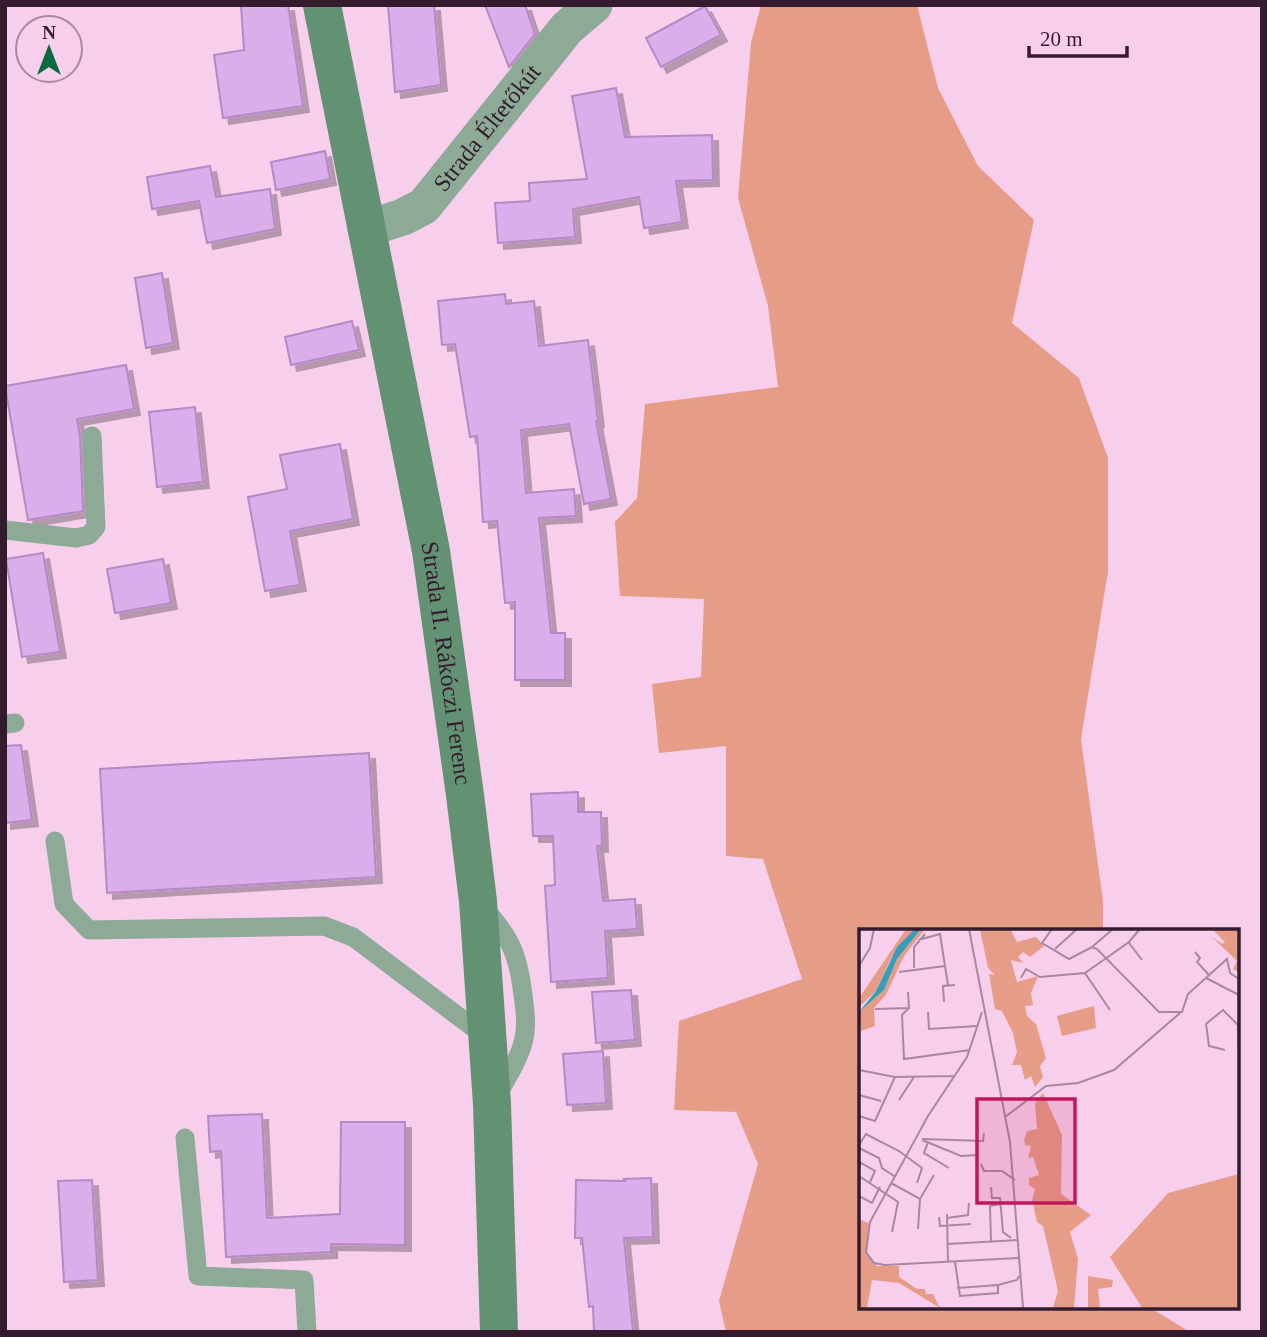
<svg xmlns="http://www.w3.org/2000/svg" width="1267" height="1337" viewBox="0 0 1267 1337" font-family="Georgia,serif">
	<style>
		.green { fill: #e69c87 }
		.building { fill: #daadeb; stroke: #b489c5; stroke-width: 2; filter: url(#shadow) }
		.lines { fill: none; stroke-linecap: round; stroke-linejoin: round }
		.lane { stroke: #8caa96; stroke-width: 19 }
		.street { stroke: #8caa96; stroke-width: 37 }
		.secondary { stroke: #639174; stroke-width: 38 }
		.labels { text-anchor: middle; stroke-width: 6; stroke-linejoin: round; paint-order: stroke }
		.street-label { font-size: 24px; fill: #341c2e; stroke: #f7cfec }
		.inset-road { fill: none; stroke: #a987a0; stroke-width: 2 }
		.view { fill: #c2185b; fill-opacity: 0.15; stroke: #c2185b; stroke-width: 3.5 }
		.inset-edge { fill: none; stroke: #341c2e; stroke-width: 3.5 }
	</style>
	<defs>
		<filter id="shadow"><feDropShadow dx="6" dy="6" stdDeviation="0" flood-color="#0004"/></filter>
	</defs>
	<rect width="100%" height="100%" fill="#f7cfec"/>
	<path class="green" d="M761 5H917L938 88 978 166 1034 220 1012 323 1079 378 1108 458V571L1081 739 1103 901V931H861V1307H1149L1190 1332H726L719 1301 758 1164 736 1112 674 1110 679 1021 802 979 763 859 726 856V746L659 753 652 684 701 677 704 599 620 596 615 522 637 498 645 404 778 387 768 306 738 198 751 43Z"/>
	<g class="building">
		<path d="M241 5H288L303 106 223 118 214 55 244 50Z"/>
		<path d="M388 5H434L441 85 395 92Z"/>
		<path d="M485 5H525L535 34 509 67Z"/>
		<path d="M705 6 721 35 661 67 646 38Z"/>
		<path d="M616 88 625 137 712 135 713 180 676 181 682 222 644 228 639 197 573 209 575 237 498 243 495 203 530 201 529 183 587 179 572 96Z"/>
		<path d="M325 151 330 179 276 190 271 162Z"/>
		<path d="M210 166 216 197 270 189 275 229 207 243 199 201 152 209 147 177Z"/>
		<path d="M162 273 173 343 146 348 135 278Z"/>
		<path d="M505 294 506 304 534 301 539 346 588 340 598 421H596L611 499 584 504 569 424 521 430 526 493 574 489 576 516 539 518 551 633H565V680H515V602L505 603 497 521 483 522 477 436 470 437 455 344 442 345 438 301Z"/>
		<path d="M352 321 359 350 291 365 285 337Z"/>
		<path d="M126 365 134 409 77 419 80 435 83 511 28 520 5 386Z"/>
		<path d="M195 407 203 482 157 487 149 412Z"/>
		<path d="M340 444 353 519 290 531 300 585 265 591 248 497 287 489 280 455Z"/>
		<path d="M43 553 60 652 22 657 6 559Z"/>
		<path d="M163 559 171 603 115 613 107 569Z"/>
		<path d="M21 745 32 820 5 823V746Z"/>
		<path d="M369 753 376 877 107 893 100 769Z"/>
		<path d="M578 792V812H601L602 846H597L603 901 635 899 637 929 605 931 608 978 551 982 545 886 555 885 553 836H533L531 794Z"/>
		<path d="M631 990 635 1040 596 1043 592 992Z"/>
		<path d="M603 1051 606 1103 567 1105 563 1054Z"/>
		<path d="M262 1114 267 1218 340 1214 341 1122H405V1245L331 1244V1252L226 1257 221 1151 210 1152 208 1116Z"/>
		<path d="M651 1178 653 1237 624 1238 633 1332H594L593 1306 589 1307 582 1238H575L576 1180 625 1181 624 1179Z"/>
		<path d="M92 1180 98 1280 64 1282 58 1181Z"/>
	</g>
	<g class="lines">
		<g class="lane">
			<path d="M5 530 76 538 89 535 96 527 92 436"/>
			<path d="M5 724 15 723"/>
			<path d="M55 841 64 904 89 930 324 926 353 937 487 1038"/>
			<path d="M481 905C510 936 518 953 523 995 525 1010 527 1025 524 1039 519 1060 507 1078 496 1097"/>
			<path d="M185 1138 198 1276 304 1280 307 1332"/>
		</g>
		<path class="street" id="s1" d="M366 229 403 217 424 206 567 28 594 5"/>
		<path class="secondary" id="s2" d="M322 5 431 551 465 795 478 901 492 1104 499 1332"/>
	</g>
	<g class="labels">
		<g class="street-label">
			<text dy="8" stroke="none"><textPath href="#s1" startOffset="163">Strada Éltetőkút</textPath></text>
			<text dy="8" stroke="none"><textPath href="#s2" startOffset="670">Strada II. Rákóczi Ferenc</textPath></text>
		</g>
	</g>
	<g transform="translate(859 929)">
		<rect width="380" height="380" fill="#f7cfec"/>
		<path d="M47 0H56L32 29 17 62 0 78V69ZM62 0H66L45 27 27 66 15 79 16 97 2 102 0 83 25 61 38 30ZM121 0H151L158 13 177 8 185 17 171 28 164 23 159 28 164 34 152 31 158 53 179 47 172 64 174 76 166 77 168 87 177 95 187 129 181 137 184 148 176 158 172 147 166 151 162 136H153L158 123 154 104 143 82 136 80 130 45 136 46 129 39ZM353 0H380V43L374 40 378 32 352 7 363 15 366 13ZM235 77 237 99 203 107 198 87ZM184 164 203 206 202 265 232 286 211 303 219 330 215 379H194L199 362 184 297 178 293 173 271 176 260 170 256V249L180 246 174 228 169 229 172 217 166 216 165 211 168 202 178 200 176 174ZM380 245V379H283L251 328 309 264ZM0 290 11 295 8 324 18 337H40V348L58 360H66L67 365H74L81 379 40 354 13 351 8 379H0ZM229 347 254 351 253 358 239 360 241 379H229Z" fill="#e69c87"/>
		<path d="M56 0H62L38 30 25 61 0 83 17 62 38 18Z" fill="#369fb8"/>
		<path class="inset-road" d="M110 0 151 213 164 379M193 0 183 14 210 30 233 18 238 20 300 83H323L329 65 368 30 371 44 380 50M59 11 81 5 89 56M270 14 283 31M233 18 254 0M196 20 218 0M336 23 341 29 338 33 350 46M0 37 11 19 15 0M55 39V18L66 5M40 43 86 37M226 44 251 81M162 49 167 40 181 48 226 44 270 13 281 0M347 49 380 66M85 73 84 57 96 56M50 79 43 86 45 130 111 121M16 80 50 79 49 63M69 83 70 100 119 97M123 83 108 128 69 187 11 293 7 323 15 334 26 336 161 329M379 96 380 117M366 121 350 117 347 95 364 81 379 96M0 141 36 148 95 147M0 166 22 172M40 171 55 148M0 187 16 192 36 148M146 188 187 157 219 154 255 141 321 84M63 210 124 212 125 204M63 211 102 227 119 226M69 213 65 224 90 239M0 216 7 205 40 222 63 239 58 254M0 219 20 229 23 239 35 247M122 235 125 242H143L156 251M0 238 2 234 16 242 11 253M0 247 39 273 33 303M32 254 61 270 75 246M132 258 133 269H141L144 303 152 309M0 267 13 274 21 258M88 285 89 333M80 288 81 297 112 295M88 289 109 286 110 274M59 300 61 270M132 313 131 277 142 275M89 315 159 311M96 333 101 367 139 364V356M98 359 139 356 158 351 160 347"/>
		<path class="view" d="M118 170H216V274H118Z"/>
		<rect width="380" height="380" class="inset-edge"/>
	</g>
	<rect width="1267" height="1337" fill="none" stroke="#341c2e" stroke-width="14"/>
	<g transform="translate(49 49)"><circle r="33" fill="#f7cfec" stroke="#a987a0" stroke-width="2"/>
	<path d="M0-5L12 26L0 18L-12 26Z" fill="#096a3f"/>
	<text y="-10" font-size="19" font-weight="bold" text-anchor="middle" fill="#341c2e">N</text>
	</g>
	<path d="M1029 46v10h98v-10" fill="none" stroke="#341c2e" stroke-width="3.5"/>
	<text x="1040" y="46" font-size="21" fill="#341c2e" stroke="#f7cfec" stroke-width="5" paint-order="stroke">20 m</text>
</svg>
